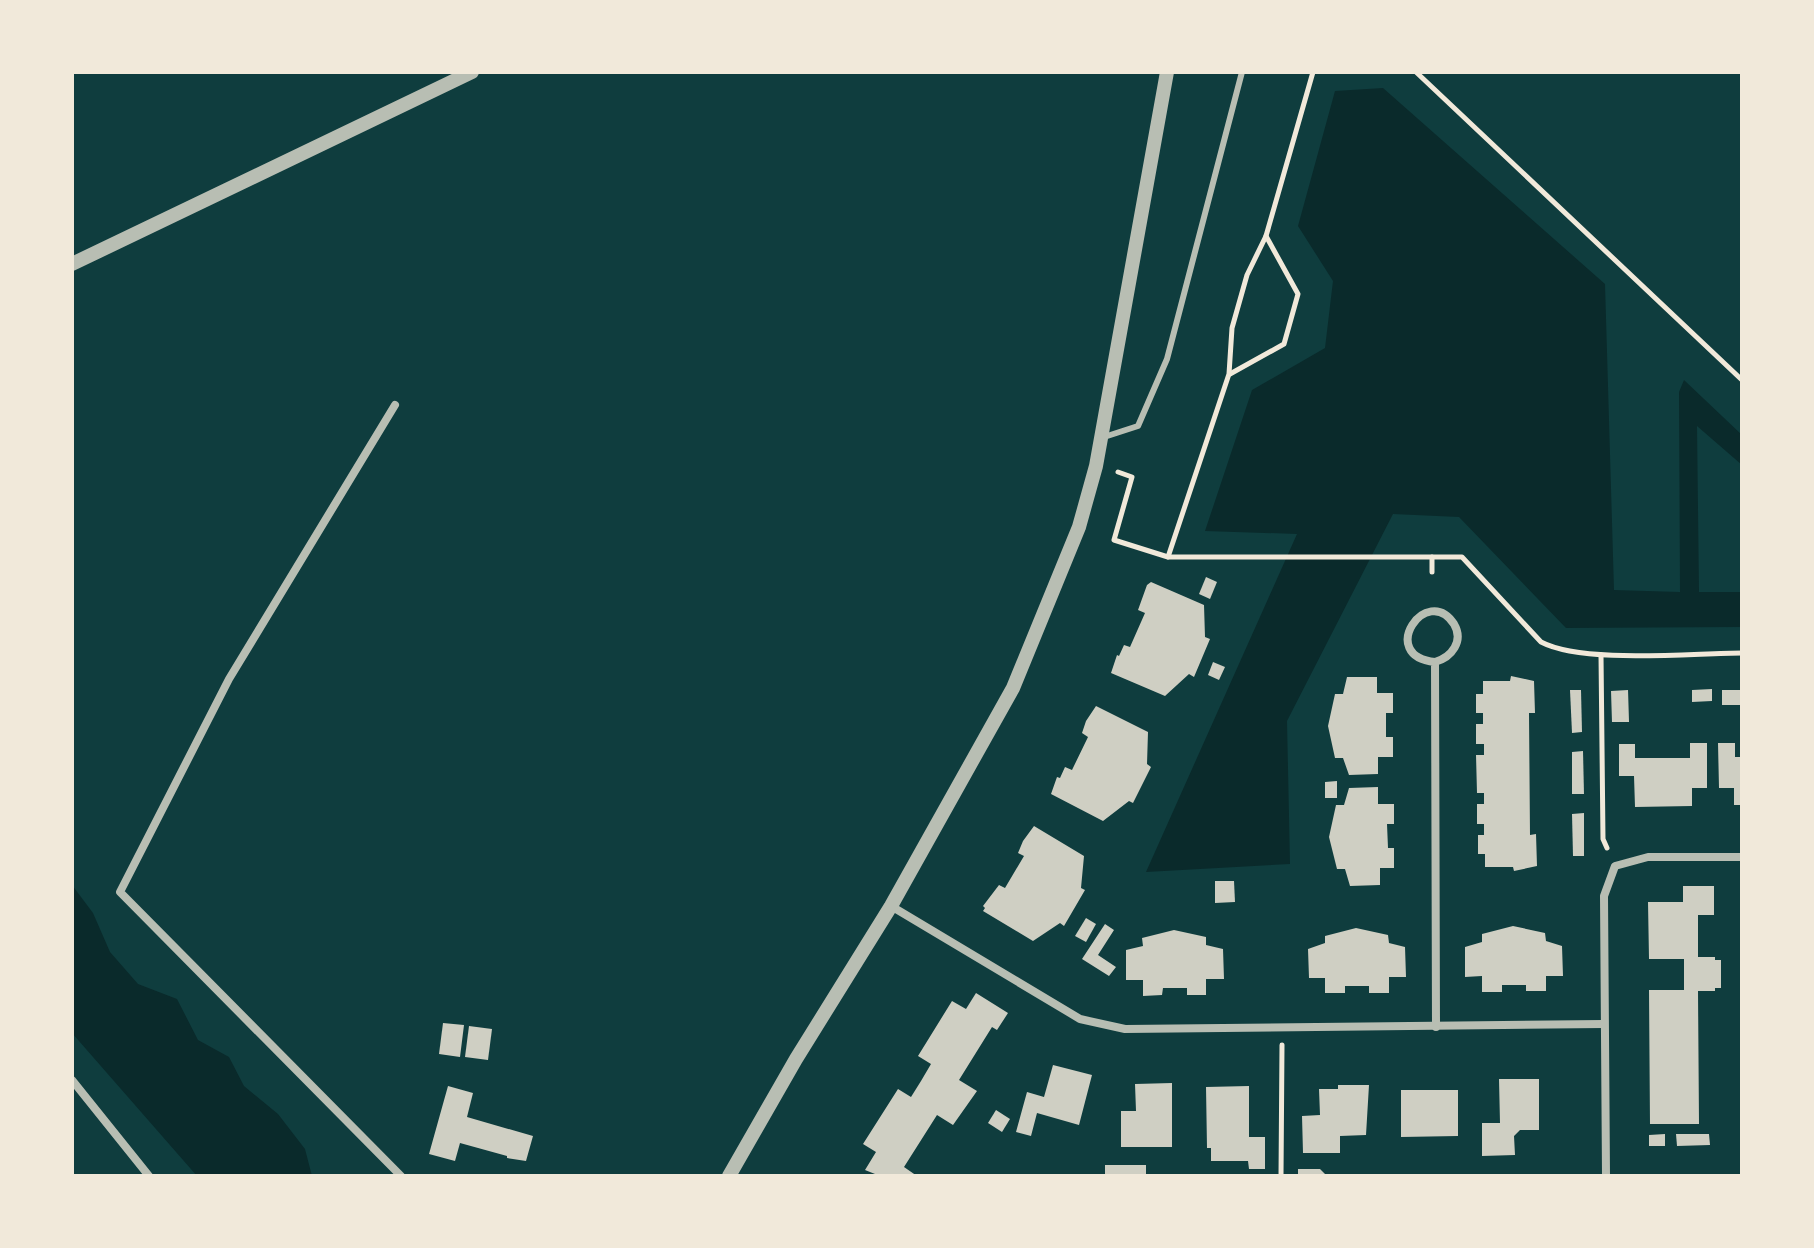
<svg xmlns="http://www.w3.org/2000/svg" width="1814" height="1248" viewBox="0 0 1814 1248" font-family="'Fira Sans Condensed',sans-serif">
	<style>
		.water { fill: #0a2a2b }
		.building { fill: #cfcfc3 }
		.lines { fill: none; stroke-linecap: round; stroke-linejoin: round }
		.path { stroke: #f1e9da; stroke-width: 5 }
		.service { stroke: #b8beb3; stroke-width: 6 }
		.minor { stroke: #b8beb3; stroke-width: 8 }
		.tertiary { stroke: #b8beb3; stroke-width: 14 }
	</style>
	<rect width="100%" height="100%" fill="#0f3d3e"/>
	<g class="water">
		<path d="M1383 88 1605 284 1614 590 1680 592 1679 392 1684 380 1742 435V465L1697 426 1699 592H1742V627L1566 628 1459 517 1393 514 1287 721 1290 864 1146 872 1297 534 1205 531 1252 390 1325 348 1333 281 1298 226 1335 91Z"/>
		<path d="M72 885 93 913 110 952 138 984 177 999 198 1040 229 1057 244 1086 278 1114 305 1149 312 1176H197L72 1033Z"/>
	</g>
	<g class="building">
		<path d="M1206 577 1217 582 1210 599 1199 594Z"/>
		<path d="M1151 582 1204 605 1205 637 1210 639 1194 677 1189 674 1165 696 1111 673 1117 655 1119 656 1124 645 1130 647 1145 613 1138 610 1147 585Z"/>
		<path d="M1213 662 1225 667 1219 680 1208 675Z"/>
		<path d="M1511 676 1534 681 1535 713H1529L1530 835 1536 834 1537 866 1514 871 1513 867H1485V854H1478V835H1484V824H1477V804H1484V793H1477L1476 755H1484V744H1476V724H1483V713H1476V694H1483V681H1510Z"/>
		<path d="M1347 677H1377V693H1393V713H1386V737H1393V757H1378V774L1349 775 1343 758H1335L1328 726 1335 694H1343Z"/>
		<path d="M1712 689V701L1692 702V690Z"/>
		<path d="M1570 690H1581L1582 732 1572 733Z"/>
		<path d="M1628 690 1629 722H1612L1611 691Z"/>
		<rect x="1722" y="690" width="20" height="15"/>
		<path d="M1096 706 1148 732 1147 764 1151 767 1133 803 1129 801 1103 821 1051 794 1057 777 1060 778 1065 767 1072 770 1088 737 1082 733 1086 721Z"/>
		<path d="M1690 743H1707V788H1692V806L1635 807 1634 776H1619V744H1635V758H1690Z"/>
		<path d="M1718 743H1735V757H1742V805H1734V788H1719Z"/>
		<path d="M1583 751 1584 794H1572V752Z"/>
		<path d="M1337 781V798H1325V782Z"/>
		<path d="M1378 787V804H1394V824H1387L1388 848H1394V868H1380V885L1350 886 1345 869H1337L1329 837 1336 805H1344L1349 788Z"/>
		<path d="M1584 813V856H1573L1572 814Z"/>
		<path d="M1034 826 1084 856 1081 888 1085 890 1064 926 1060 923 1033 941 983 911 985 908 983 906 999 885 1005 888 1024 856 1018 853 1023 841Z"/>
		<path d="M1215 881H1234L1235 902 1215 903Z"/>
		<path d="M1683 886H1714V915H1698V957H1715V960H1721V988H1715V991H1698L1699 1124H1650L1649 990H1684V959H1649L1648 902H1683Z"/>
		<path d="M1086 918 1096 924 1086 942 1075 936Z"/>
		<path d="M1105 924 1114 930 1098 955 1116 967 1109 976 1082 959Z"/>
		<path d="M1513 926 1545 933 1546 941 1562 946 1563 976H1546V991H1526V985H1502V992H1482V976L1465 977V947L1482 942V934Z"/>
		<path d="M1356 928 1388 935 1389 943 1405 947 1406 977H1389V993H1369V986H1345V993H1325V978H1309L1308 949 1325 943V936Z"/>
		<path d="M1174 930 1206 937V945L1223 949 1224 979H1206V995H1187V988H1163L1162 995 1143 996V980H1126V950L1143 946 1142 938Z"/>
		<path d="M976 993 1008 1013 997 1030 992 1027 959 1080 977 1091 953 1125 937 1115 904 1167 917 1176H880L865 1170 876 1152 863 1144 898 1089 911 1097 921 1081 931 1064 918 1056 952 1001 966 1009Z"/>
		<path d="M443 1023 464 1025 460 1057 439 1054Z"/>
		<path d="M469 1026 492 1029 488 1060 465 1057Z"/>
		<path d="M1053 1065 1092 1075 1079 1125 1037 1113 1031 1136 1016 1132 1027 1092 1044 1097Z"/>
		<path d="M1499 1079H1539V1130H1520L1514 1136 1515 1155 1482 1156V1123H1500Z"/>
		<path d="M1172 1083V1147H1121V1111H1136L1135 1084Z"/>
		<path d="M1338 1085H1369L1366 1135 1340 1136V1153H1303L1302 1116 1320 1115 1319 1089H1338Z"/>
		<path d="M448 1086 473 1093 467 1117 533 1136 526 1161 507 1158V1156L460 1143 455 1161 429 1154Z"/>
		<path d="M1249 1086V1137H1265V1169H1249L1248 1161H1211V1148H1207L1206 1087Z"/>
		<path d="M1401 1090H1458V1136L1401 1137Z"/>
		<path d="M996 1110 1010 1119 1002 1132 988 1123Z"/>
		<path d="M1665 1134V1146H1649V1135Z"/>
		<path d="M1676 1134H1709L1710 1145 1677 1146Z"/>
		<rect x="1105" y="1165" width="41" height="11"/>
		<path d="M1298 1169H1320L1327 1176H1298Z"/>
	</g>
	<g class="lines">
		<g class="path">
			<path d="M1416 72 1742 380"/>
			<path d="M1230 374 1284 344 1298 294 1266 236"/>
			<path d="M1118 472 1132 477 1114 540 1168 557H1462L1541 642C1583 664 1691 653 1742 653"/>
			<path d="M1168 557 1229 374 1232 328 1247 275 1266 236 1313 72"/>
			<path d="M1432 557V572"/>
			<path d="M1601 655 1603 839 1607 848"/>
			<path d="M1281 1176 1282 1045"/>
		</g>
		<path class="service" d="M1101 438 1138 426 1167 359 1242 72"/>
		<g class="minor">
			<path d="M395 405 229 679 120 892 401 1176"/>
			<path d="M1435 662C1452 657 1464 641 1454 624 1427 582 1376 656 1435 662L1436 1027"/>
			<path d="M891 906 1080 1019 1125 1029 1604 1024"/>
			<path d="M72 1080 149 1176"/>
			<path d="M1606 1176 1604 896 1615 866 1648 857H1742"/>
		</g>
		<g class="tertiary">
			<path d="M72 264 472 72"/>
			<path d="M729 1176 796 1059 891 906 1013 688 1079 527 1096 466 1167 72"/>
		</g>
	</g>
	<rect width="1814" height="1248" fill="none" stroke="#f1e9da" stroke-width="148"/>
</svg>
